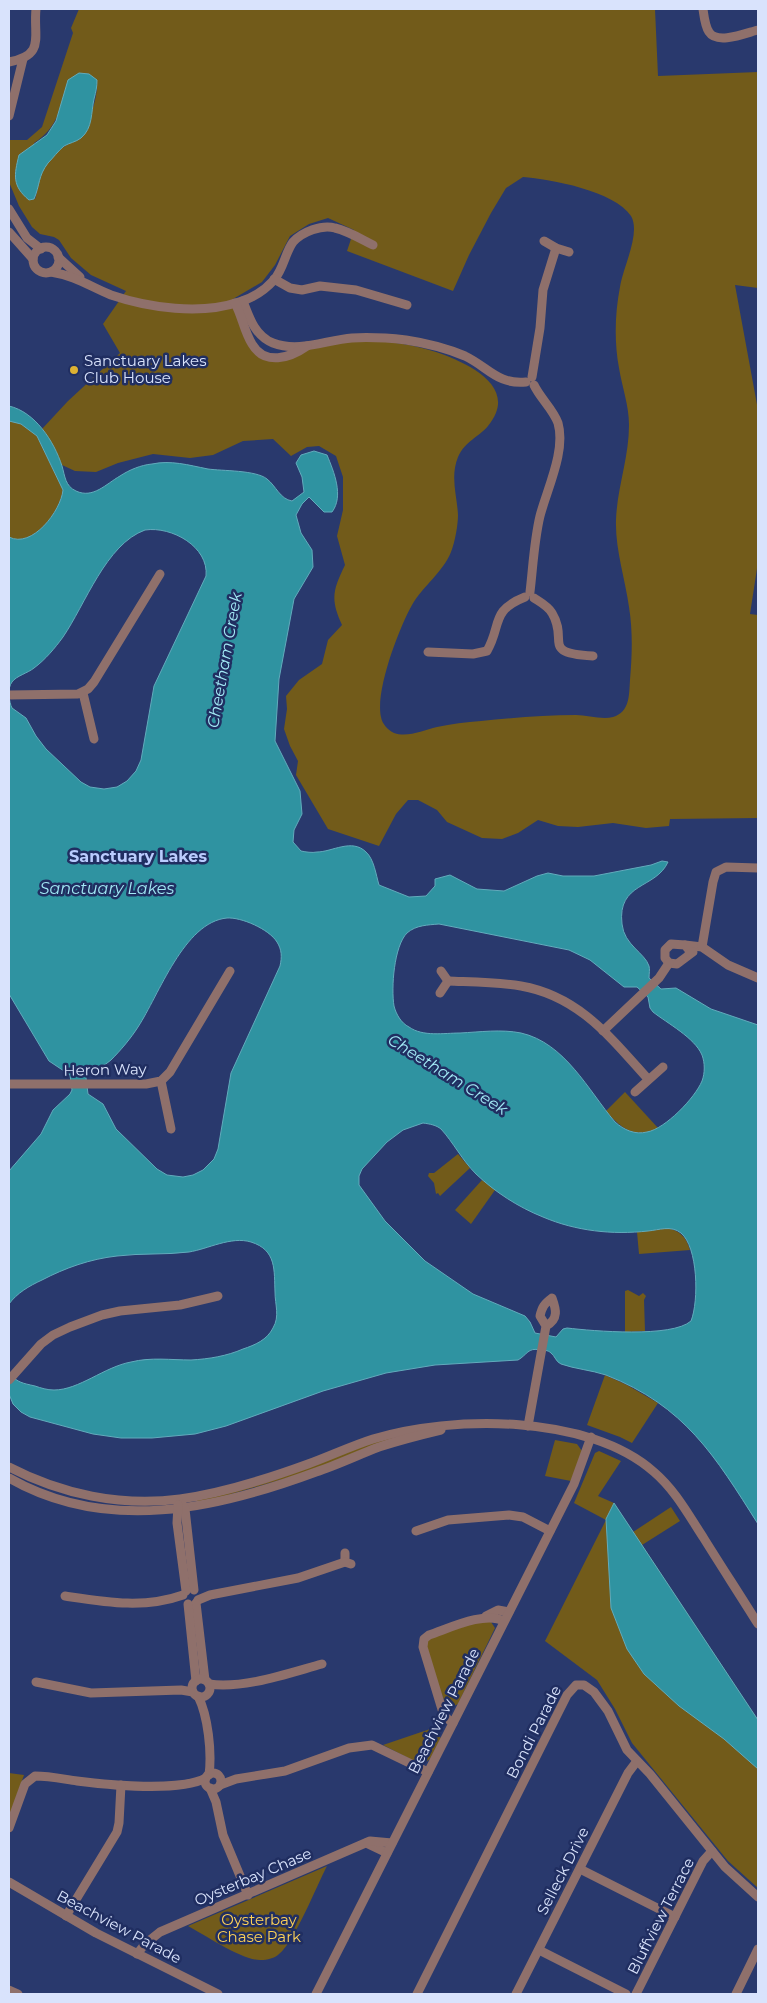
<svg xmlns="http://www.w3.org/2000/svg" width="767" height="2003" viewBox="0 0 767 2003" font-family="Montserrat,sans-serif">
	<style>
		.green { fill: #725b1a; fill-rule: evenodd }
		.water { fill: #2f93a1; stroke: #62abbc; fill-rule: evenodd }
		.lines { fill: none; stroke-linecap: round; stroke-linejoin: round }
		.minor { stroke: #8f706b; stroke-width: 9 }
		.poi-dot { fill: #ddb233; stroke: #202e61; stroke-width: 2 }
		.labels { text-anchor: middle; stroke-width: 5; stroke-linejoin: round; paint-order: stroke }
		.poi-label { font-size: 15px; fill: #d9e3fc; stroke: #202e61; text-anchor: start }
		.street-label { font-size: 15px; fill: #d9e3fc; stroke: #202e61 }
		.park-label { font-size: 15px; fill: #fed157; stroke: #202e61 }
		.water-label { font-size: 16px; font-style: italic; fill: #a2eaf6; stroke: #202e61 }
		.neighbourhood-label { font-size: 16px; font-weight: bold; fill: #baccfe; stroke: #202e61 }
	</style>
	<rect width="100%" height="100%" fill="#29396d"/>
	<g class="green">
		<path d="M79 9H655L658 76 758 72V288L735 285 758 410V562L750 614 758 615V818L670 819 669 826 646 828 613 823 578 827 558 826 538 820 518 833 502 839 482 838 447 822 437 810 418 800H408L396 814 379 846 328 829 296 775 298 761 290 746 284 729 287 709 286 696 299 680 322 664 328 640 342 625C330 599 333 590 345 565L337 536 343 510V477L336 456 319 446 307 447 291 456 273 439 243 441 213 455 190 458 153 454 118 463 96 472 75 471 62 465 54 448 42 429 68 401 120 353 103 324 126 291 91 275 71 258 59 240 54 237 40 234 32 227 19 206 9 182V140H27L42 127 73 33 71 28ZM68 80H97C98 100 89 125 75 140 72 143 68 143 65 146 56 152 43 166 40 176 37 183 38 191 35 199L29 200 34 143C59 127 60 107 68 80ZM523 177C550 179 615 191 631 216 641 233 623 267 620 287 615 313 614 341 619 368 622 387 629 405 629 425 629 458 617 488 616 520 615 549 625 578 629 607 633 632 632 656 630 680 629 695 630 712 613 717 602 720 587 715 576 715 545 715 512 718 481 721 466 722 451 724 437 727 423 730 408 738 394 733 388 730 382 724 381 717 375 691 399 628 412 605 423 586 443 572 451 552 455 542 458 525 458 515 457 495 450 477 458 457 466 440 478 438 488 426 521 386 465 362 436 352 399 340 357 337 319 346 308 349 296 355 285 360L251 349 236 313 233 299 262 282 275 265 290 236 309 224 328 218 354 230 347 251 453 291 469 255 491 213 506 188Z"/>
		<path d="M9 421 21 424 37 436 63 490C61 511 32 549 9 537Z"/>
		<path d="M625 1092 658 1128C636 1140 620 1128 606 1111Z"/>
		<path d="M458 1154 470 1168 440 1196 438 1193 436 1194 434 1183 428 1176 429 1173H434Z"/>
		<path d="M482 1180 495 1190 471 1224 455 1210Z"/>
		<path d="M666 1228C680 1230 686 1237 690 1250L639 1254 637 1232Z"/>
		<path d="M628 1290 639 1296 643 1293 646 1296 644 1300 645 1331 625 1332V1291Z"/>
		<path d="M605 1375 627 1385 658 1403 632 1443 620 1437 587 1425Z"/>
		<path d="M405 1433 321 1468 197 1504 196 1498Z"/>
		<path d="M555 1440 577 1444 582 1451 571 1481 545 1476Z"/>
		<path d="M599 1451 621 1461 598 1496 614 1503 633 1532 671 1507 680 1521 642 1545 758 1720V1888L728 1861 632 1743 615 1709 597 1680 545 1641 606 1520 574 1503 595 1453Z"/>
		<path d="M487 1620 491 1622 495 1628 458 1704 454 1706 446 1705 423 1647 429 1635Z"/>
		<path d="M439 1726 440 1729 437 1735 441 1738 430 1759 426 1762H416L383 1745Z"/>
		<path d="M9 1773 24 1775 9 1817Z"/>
		<path d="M327 1866C317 1885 294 1943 279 1954 275 1958 267 1960 261 1960 243 1961 205 1935 188 1926Z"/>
	</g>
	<g class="water">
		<path d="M79 73 89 74 97 80C97 87 96 91 94 99 91 112 93 128 81 138 76 142 69 143 64 146 58 151 53 158 48 163 38 176 40 185 34 199L29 200C12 186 14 175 19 155L47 135 56 121 68 80Z"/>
		<path d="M9 406C35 412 54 441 62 466 65 476 65 486 76 491 93 499 106 484 120 476 129 470 141 465 152 464 171 460 188 465 208 469 222 471 256 470 267 479 276 486 280 499 292 501L304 492 302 477 296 463 301 455 314 451 327 455C334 472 344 496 332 512H324L309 497 302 504 296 515 301 533 312 550 313 567 294 599 279 679 275 741 300 791 302 814 294 830 293 842 301 851C306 852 312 853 317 852 332 852 352 838 366 852 374 859 376 875 379 885L409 897 426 896 435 886V879L450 875 477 889 504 891 537 876 548 873 563 876H594L651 865 662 861 668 862C656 889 617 882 622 924 624 945 645 953 649 966 650 969 649 974 649 978L661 989 676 988 711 1009 758 1025V1524C715 1456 685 1406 606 1375 591 1370 575 1369 561 1364 556 1362 555 1356 551 1353 548 1350 543 1350 540 1350 528 1347 527 1355 518 1360L435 1365 386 1373 323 1391 226 1426 195 1434 152 1438H121L93 1434 30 1417 21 1412 13 1404 9 1394V1374C19 1383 22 1383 35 1386 41 1388 47 1390 54 1390 79 1390 104 1367 131 1362 151 1357 171 1360 191 1360 209 1359 227 1356 243 1349 255 1345 267 1340 273 1328 280 1316 275 1305 275 1292 274 1271 277 1250 251 1242 231 1236 208 1249 189 1252 165 1255 141 1253 117 1256 90 1259 65 1268 42 1280 29 1286 17 1293 9 1304V1171L41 1134 53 1110 70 1094 72 1090 70 1075 49 1061 9 994V537C32 549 61 511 63 490L37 436 21 424 9 421ZM145 530C172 526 209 547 206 576L154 686 141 760 136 771 127 781 117 787 104 789 90 787 81 782 46 749 36 736 26 718 12 708C9 702 7 688 12 682 16 676 28 673 34 668 45 660 55 648 63 637 85 605 106 544 145 530ZM227 918C241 917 269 929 277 942 282 950 282 957 280 966L231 1073 218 1149 214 1159 203 1170 193 1175 183 1177 167 1175 157 1169 116 1129 103 1104 88 1094 86 1078 88 1073C96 1068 105 1066 111 1060 121 1050 131 1038 138 1027 159 995 184 922 227 918ZM439 924 569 950 590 960 624 987H637L648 997 650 1008 653 1012C667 1023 695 1038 702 1055 705 1063 705 1073 702 1081 695 1098 665 1129 647 1132 635 1135 624 1130 615 1122 588 1090 565 1043 521 1033 501 1029 480 1032 460 1033 444 1033 423 1037 409 1027 401 1023 396 1014 394 1006 391 988 394 946 407 933 416 925 428 925 439 924ZM423 1123C430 1124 436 1125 441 1129 453 1142 462 1160 476 1174 495 1192 518 1207 543 1217 576 1231 612 1235 648 1231 659 1230 671 1225 681 1233 698 1247 699 1301 691 1321 672 1338 593 1331 567 1328L563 1329 556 1337 535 1333 530 1322 525 1316 473 1294 425 1261 385 1221 359 1185V1176L362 1169 387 1142 403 1130Z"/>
		<path d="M614 1503 758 1720V1769L724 1739 679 1706 644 1674 627 1649 611 1608 606 1519Z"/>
	</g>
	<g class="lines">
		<g class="minor">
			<path d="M703 9C704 16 705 26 709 32 717 45 746 33 758 30"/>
			<path d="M9 62C46 55 33 37 36 9"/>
			<path d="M9 116 23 59"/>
			<path d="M9 209 27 238 41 249"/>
			<path d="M9 232 33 259"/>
			<path d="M544 241 556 248 569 252"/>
			<circle cx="46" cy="260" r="13"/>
			<path d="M58 257 80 277"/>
			<path d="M51 272C76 276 89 286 111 295 149 308 201 315 239 302 253 298 265 290 274 280 284 268 285 253 293 242 302 232 322 224 335 228 348 231 361 239 373 245"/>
			<path d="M274 279 290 288 302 290 320 286 356 290 407 305"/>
			<path d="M243 301C249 317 255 336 273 343 299 353 326 340 352 338 370 337 388 338 406 340 426 343 446 348 465 356 488 367 498 385 526 382"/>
			<path d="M235 303C242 316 244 331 252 344 265 366 290 358 307 346"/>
			<path d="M532 377 540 328 543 290 556 248"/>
			<path d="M530 592C533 567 534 541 540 516 547 489 566 451 558 423 553 409 540 398 534 385"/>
			<path d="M534 598C540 602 548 606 552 613 569 641 540 653 593 656"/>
			<path d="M428 652 473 654 487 651C502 625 490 611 525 597"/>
			<path d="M83 693 94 739"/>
			<path d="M9 695 78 694 88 689 94 682 160 574"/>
			<path d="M685 945 702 947 728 965 758 978"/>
			<path d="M702 947 713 882 716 872 726 867 758 868"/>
			<path d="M669 963 665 958V950L671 944 685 945 690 951 689 954"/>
			<path d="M669 963 677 964 693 952"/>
			<path d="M448 981C472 982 498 982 521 986 579 996 611 1038 648 1079"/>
			<path d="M440 993 448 981 441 971"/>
			<path d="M603 1031 659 978 669 963"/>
			<path d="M161 1081 171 1129"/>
			<path d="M9 1084H146L161 1081 170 1072 230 971"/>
			<path d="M635 1092 663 1067"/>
			<path d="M9 1380 41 1344 53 1335 70 1327 102 1315 120 1311 180 1305 218 1296"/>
			<path d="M528 1426 546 1326C559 1319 556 1309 552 1298 544 1304 542 1307 540 1316L546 1326"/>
			<path d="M9 1467C61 1494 121 1507 180 1499 223 1493 267 1479 308 1464 330 1456 351 1446 373 1439 452 1415 589 1414 654 1472 675 1490 688 1514 703 1537 721 1566 740 1595 758 1624"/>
			<path d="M9 1478C107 1534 216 1509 316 1472 337 1465 358 1455 379 1447 400 1440 420 1435 441 1430"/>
			<path d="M182 1504 185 1509 194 1590"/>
			<path d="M178 1505 177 1523 186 1591"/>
			<path d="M416 1531 448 1520 509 1515 523 1517 550 1531"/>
			<path d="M345 1553V1562L351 1564"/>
			<path d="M65 1596C105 1602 144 1609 183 1595"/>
			<path d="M198 1600 210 1595 298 1578 345 1562"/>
			<path d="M196 1603 205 1680"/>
			<path d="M188 1604 196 1681"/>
			<path d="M486 1616 498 1610 509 1612"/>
			<circle cx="201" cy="1688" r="9"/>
			<path d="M36 1682 91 1693 181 1690 193 1692"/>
			<path d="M209 1684C244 1689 289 1673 322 1664"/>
			<path d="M198 1696C208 1716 212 1752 209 1775"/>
			<path d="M453 1723 444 1716 423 1647 424 1639 429 1635C450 1628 484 1611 504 1621"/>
			<circle cx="213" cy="1781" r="8"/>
			<path d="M220 1785 236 1779 285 1771 349 1748 372 1745 428 1772"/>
			<path d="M210 1788 216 1802 223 1835 248 1895"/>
			<path d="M9 1828 25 1784 35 1776C49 1776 63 1779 77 1781 109 1785 179 1792 206 1778"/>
			<path d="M366 1843 387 1853"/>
			<path d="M580 1869 675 1917"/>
			<path d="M9 1882 96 1933 218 1994"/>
			<path d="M66 1916 117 1832 119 1823 121 1785"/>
			<path d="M539 1950 626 1994"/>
			<path d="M137 1954 145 1944 160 1932 370 1841 392 1843"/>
			<path d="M9 1990 18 1994"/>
			<path d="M316 1994 574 1484 591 1437"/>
			<path d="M417 1994 567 1695 576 1685H584L594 1692 608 1711 627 1750 650 1774 725 1867 758 1897"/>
			<path d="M516 1994 628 1773 637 1761"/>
			<path d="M636 1994 703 1861 712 1851"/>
			<path d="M736 1994 758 1949"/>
		</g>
	</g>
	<circle class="poi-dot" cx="74" cy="370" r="5"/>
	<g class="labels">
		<g class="poi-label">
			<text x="84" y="366">Sanctuary Lakes<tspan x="84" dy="17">Club House</tspan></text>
		</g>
		<g class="street-label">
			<text transform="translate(105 1070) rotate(-1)" y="5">Heron Way</text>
			<text transform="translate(444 1711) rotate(-63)" y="5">Beachview Parade</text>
			<text transform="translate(534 1732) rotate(-63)" y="5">Bondi Parade</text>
			<text transform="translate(563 1871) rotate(-63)" y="5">Selleck Drive</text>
			<text transform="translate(253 1877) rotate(-23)" y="5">Oysterbay Chase</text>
			<text transform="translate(661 1916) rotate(-63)" y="5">Bluffview Terrace</text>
			<text transform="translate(119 1927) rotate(28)" y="5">Beachview Parade</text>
		</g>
		<g class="park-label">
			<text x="259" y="1925">Oysterbay<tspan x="259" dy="17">Chase Park</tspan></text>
		</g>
		<g class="water-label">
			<text transform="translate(224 660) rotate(-80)" y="6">Cheetham Creek</text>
			<text x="107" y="894">Sanctuary Lakes</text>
			<text transform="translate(448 1074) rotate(32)" y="6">Cheetham Creek</text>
		</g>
		<g class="neighbourhood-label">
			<text x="138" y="862">Sanctuary Lakes</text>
		</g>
	</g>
	<rect width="767" height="2003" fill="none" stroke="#d9e3fc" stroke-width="20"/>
</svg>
